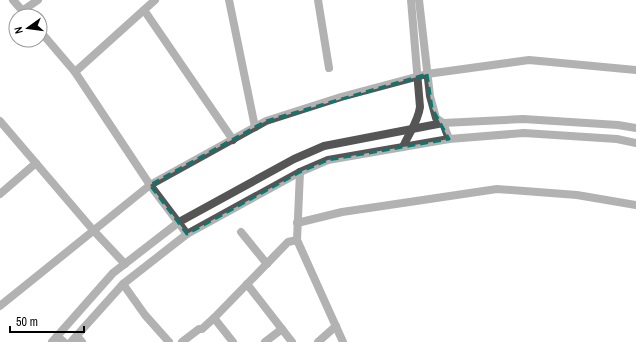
<svg xmlns="http://www.w3.org/2000/svg" width="636" height="342" viewBox="0 0 636 342" font-family="'Archivo Narrow',sans-serif">
	<style>
		.lines { fill: none; stroke-linecap: round; stroke-linejoin: round }
		.minor { stroke: #555; stroke-width: 8 }
		.tertiary { stroke: #555; stroke-width: 8 }
		.marked { fill: none; stroke: #0f766e; stroke-width: 3; stroke-dasharray: 8 5; stroke-linejoin: round }
	</style>
	<rect width="100%" height="100%" fill="#fff"/>
	<g class="lines">
		<g class="minor">
			<path d="M13 0 27 16"/>
			<path d="M229 0 255 127"/>
			<path d="M318 0 329 68"/>
			<path d="M419 0 430 96 436 118 443 123 449 139"/>
			<path d="M144 10 233 140"/>
			<path d="M22 11 38 0"/>
			<path d="M40 31 75 72 150 185 187 234"/>
			<path d="M75 72 155 0"/>
			<path d="M0 121 93 230 125 264"/>
			<path d="M403 147C409 133 418 122 420 107L411 0"/>
			<path d="M300 172 297 240 343 342"/>
			<path d="M0 194 36 163"/>
			<path d="M297 223 342 212 497 189 577 195 636 205"/>
			<path d="M241 232 267 264"/>
			<path d="M123 284 145 315 169 342"/>
			<path d="M247 284 292 342"/>
			<path d="M0 306 150 185 266 121 341 97 427 74 529 60 636 70"/>
			<path d="M214 318 233 342"/>
			<path d="M77 336 82 342"/>
			<path d="M52 342 113 273 179 222 294 159 324 146 443 123 523 119 618 125 636 128"/>
			<path d="M71 342 123 284 187 234 300 172 328 160 449 139 524 133 617 139 636 143"/>
			<path d="M182 342 199 329H202L214 318 288 242 297 240"/>
			<path d="M265 342 282 329"/>
			<path d="M318 342 336 326"/>
		</g>
		<path class="tertiary" d="M57 336 64 342"/>
	</g>
	<path d="M0 0H636V342H0ZM427 74 432 108 449 139 328 160 300 172 187 234 150 185 266 121Z" fill="#fff" fill-opacity=".55" fill-rule="evenodd"/>
	<path class="marked" d="M427 74 432 108 449 139 328 160 300 172 187 234 150 185 266 121Z"/>
	<g transform="translate(28 28) rotate(256)"><circle r="19" fill="#ffffff" stroke="#999999"/>
	<path d="M0-3L7 15L0 10L-7 15Z" fill="#000000"/>
	<text y="-6" font-size="11" font-weight="bold" text-anchor="middle" fill="#000000">N</text>
	</g>
	<path d="M10 326v6h74v-6" fill="none" stroke="#000000" stroke-width="2"/>
	<text x="16" y="326" font-size="12" fill="#000000" stroke="#ffffff" stroke-width="3" paint-order="stroke">50 m</text>
</svg>
